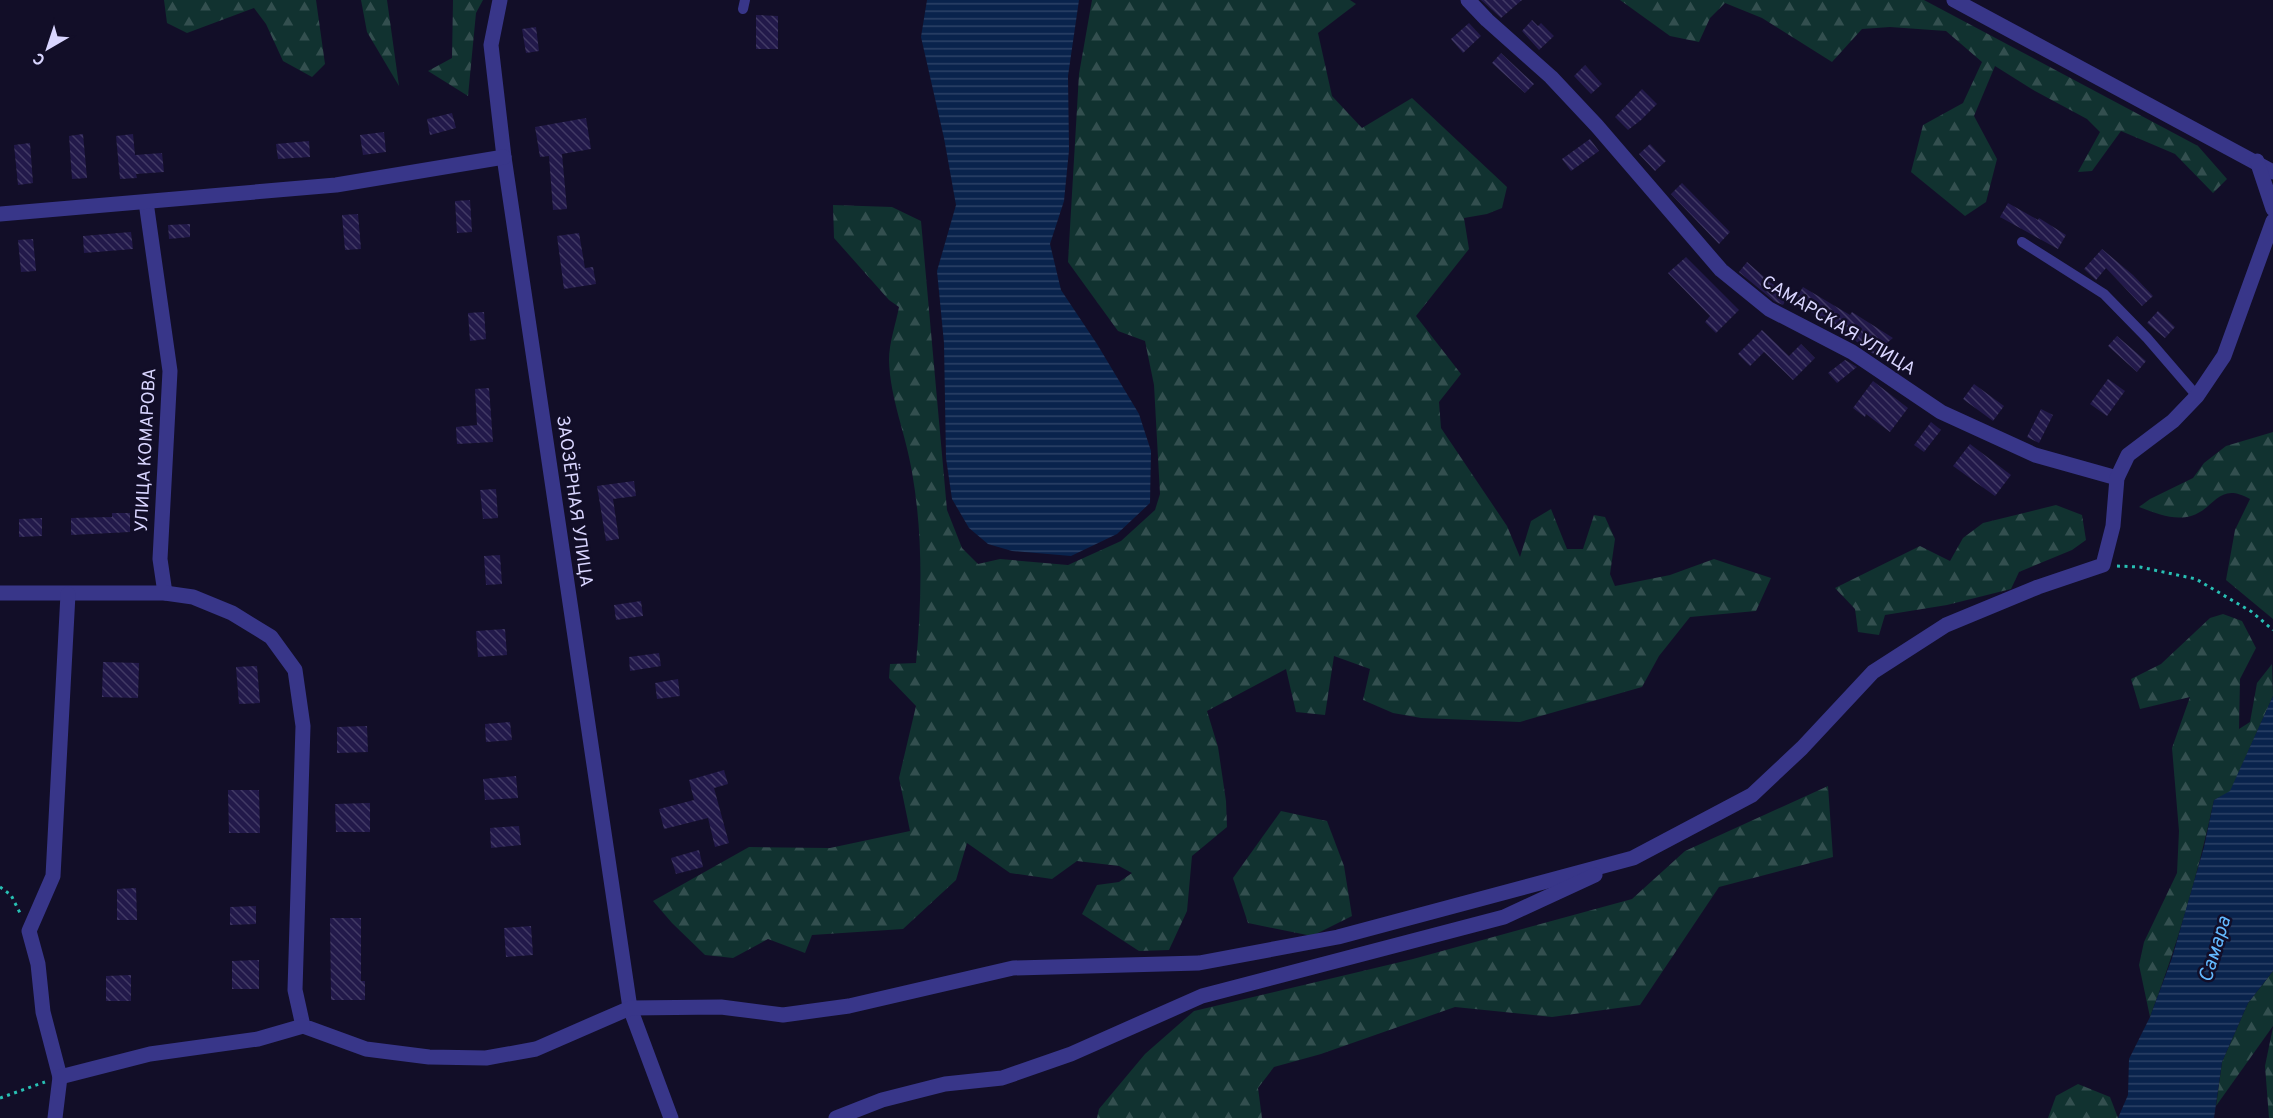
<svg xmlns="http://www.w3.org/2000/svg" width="2273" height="1118" viewBox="0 0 2273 1118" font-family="Overpass,sans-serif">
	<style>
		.forest { fill: url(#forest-firs) }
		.water { fill: url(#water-rules) }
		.building { fill: url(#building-back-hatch) }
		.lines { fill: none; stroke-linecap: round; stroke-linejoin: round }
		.path { stroke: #28c0b4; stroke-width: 3; stroke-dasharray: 3 4.5; stroke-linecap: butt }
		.lane { stroke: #383689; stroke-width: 10 }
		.street { stroke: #383689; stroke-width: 15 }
		.labels { text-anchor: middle; stroke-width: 5; stroke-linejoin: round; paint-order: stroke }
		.street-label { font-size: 18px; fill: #d9d5ff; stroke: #120e28 }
		.water-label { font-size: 20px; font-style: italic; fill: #63b9ff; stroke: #120e28 }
	</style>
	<defs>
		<pattern id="forest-firs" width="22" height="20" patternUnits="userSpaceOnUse" patternTransform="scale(1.5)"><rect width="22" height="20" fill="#113230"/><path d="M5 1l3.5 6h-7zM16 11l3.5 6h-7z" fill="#334f4f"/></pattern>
		<pattern id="water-rules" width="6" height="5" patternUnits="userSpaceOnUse" patternTransform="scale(1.5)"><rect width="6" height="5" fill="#09234c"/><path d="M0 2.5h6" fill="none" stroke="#2c4267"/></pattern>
		<pattern id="building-back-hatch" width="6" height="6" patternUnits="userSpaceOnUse" patternTransform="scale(1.5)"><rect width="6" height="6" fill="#22194a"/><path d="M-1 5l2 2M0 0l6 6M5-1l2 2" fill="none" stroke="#423a65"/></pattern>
	</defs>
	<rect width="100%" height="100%" fill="#120e28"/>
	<g class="forest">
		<path d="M164 0H316L325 64 312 77 283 61 266 24 254 8 187 33 167 23Z"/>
		<path d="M361 0H387L399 86 367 32Z"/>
		<path d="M453 0H483L476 13 468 96 428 71 452 58Z"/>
		<path d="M1092 0H1350L1356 4 1318 33 1332 96 1362 128 1412 98 1507 187 1502 208 1487 214 1464 218 1469 249 1416 316 1461 374 1439 402 1441 428 1507 526 1520 557 1531 521 1551 509 1567 549H1583L1594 515 1605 517 1615 539 1610 574 1615 586 1670 575 1714 559 1771 578 1756 611 1690 617 1659 656 1642 687 1520 722 1421 718 1393 713 1363 700 1370 669 1334 656 1325 715 1296 712 1286 669 1207 711 1218 747 1226 801 1227 827 1192 856 1187 911 1169 950 1139 951 1082 914 1097 885 1119 882 1132 873 1119 866 1077 861 1052 879 1010 873 967 843 956 880 903 929 812 935 805 953 768 939 733 958 705 955 672 923 653 901 749 847 830 848 910 831 899 778 916 706 889 678 890 664 916 663C922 600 923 534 912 472 906 434 890 399 889 360 889 343 896 323 899 307L889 300 834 238 833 205 892 207 921 221 947 510 962 548 978 564 1000 559 1068 565 1121 541 1155 510 1160 494 1154 385 1145 341 1118 331 1068 262 1079 74Z"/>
		<path d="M1620 0H1924L2198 146 2227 179 2213 193 2175 154 2121 131 2092 171 2078 172 2100 132 2087 119 2035 91 1995 66 1974 116 1997 159 1986 202 1965 216 1911 172 1923 125 1963 103 1982 62 1946 31 1890 27 1862 29 1832 62 1762 18 1725 3 1710 18 1699 42 1670 36Z"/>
		<path d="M2273 432V619L2226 580 2235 530 2250 499C2218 481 2215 509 2191 516 2173 521 2156 513 2139 507L2150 499 2193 478 2204 463 2226 446Z"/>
		<path d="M2056 505 2082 515 2086 540 2072 550 2019 572 2011 589 1947 605 1885 615 1879 635 1858 632 1855 609 1835 588 1920 546 1950 561 1963 538 1983 523Z"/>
		<path d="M2223 614 2242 621 2256 648 2240 679 2239 729 2250 722 2257 683 2272 664 2273 696 2230 792 2214 800C2198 874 2177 946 2150 1017L2139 965 2144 942 2177 873 2179 831 2172 748 2190 697 2140 709 2131 679 2161 664 2210 618Z"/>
		<path d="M1828 786 1833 857 1719 887 1640 1005 1552 1017 1455 1007 1321 1054 1274 1067 1258 1088 1262 1118H1097L1099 1109 1145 1054 1194 1011 1413 959 1632 899 1685 851Z"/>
		<path d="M1281 811 1327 821 1344 866 1352 916 1312 936 1248 923 1233 878Z"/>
		<path d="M2273 971V1026L2216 1106 2222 1062 2248 1003Z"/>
		<path d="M2273 1027V1118H2269L2265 1066Z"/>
		<path d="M2078 1084 2110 1097 2118 1118H2048L2056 1096Z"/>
	</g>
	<g class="water">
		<path d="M927 0H1079L1068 76 1069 150 1064 201 1050 244 1061 290 1097 344 1139 414 1151 451 1150 503 1117 534 1071 556 1012 551 988 544 969 528 952 499 946 458 944 343 937 271 956 205 944 138 921 37Z"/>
		<path d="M2273 696V971L2248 1003 2222 1062 2214 1118H2118L2128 1095 2129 1059 2150 1017 2172 958 2204 847 2214 800 2230 791Z"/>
	</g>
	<g class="building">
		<path d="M1481 0H1522L1501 18Z"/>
		<path d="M756 15 778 16V49H756Z"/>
		<path d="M1532 20 1538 26 1541 23 1554 36 1539 50 1522 31Z"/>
		<path d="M1469 23 1481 36 1463 53 1451 39Z"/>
		<path d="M536 27 539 51 526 53 522 29Z"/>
		<path d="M1501 53 1534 84 1525 93 1492 63Z"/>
		<path d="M1585 65 1602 84 1591 94 1574 76Z"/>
		<path d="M1642 89 1657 104 1641 120 1628 130 1615 117Z"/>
		<path d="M452 113 456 128 430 135 427 119Z"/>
		<path d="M586 118 591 149 562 154 567 209 553 210 549 156 540 157 535 127Z"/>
		<path d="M384 132 386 152 363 155 360 135Z"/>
		<path d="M83 134 87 178 72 179 69 136Z"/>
		<path d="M133 134 135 155 162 153 164 172 136 174 137 178 120 179 116 136Z"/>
		<path d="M1590 139 1599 151 1571 171 1562 159Z"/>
		<path d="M309 141 310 157 278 159 276 144Z"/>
		<path d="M30 143 33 183 18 185 14 145Z"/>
		<path d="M1650 144 1666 161 1655 171 1639 154Z"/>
		<path d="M1682 183 1730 232 1719 244 1671 194Z"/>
		<path d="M470 200 472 232 457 233 455 201Z"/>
		<path d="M2008 203 2038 220 2039 218 2066 235 2058 249 2000 217Z"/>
		<path d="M358 214 361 249 345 250 342 215Z"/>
		<path d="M190 224V237L169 239 168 225Z"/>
		<path d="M131 232 133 249 84 253 83 236Z"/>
		<path d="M579 233 585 268 593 267 596 284 564 289 557 236Z"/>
		<path d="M33 239 36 271 21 272 18 240Z"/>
		<path d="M2102 249 2133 275 2153 296 2142 306 2106 268 2096 280 2084 269Z"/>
		<path d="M1686 257 1739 310 1716 333 1705 322 1710 316 1668 273Z"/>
		<path d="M1747 262 1771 283 1789 294 1783 305 1774 301 1739 272Z"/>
		<path d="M1803 287 1850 315 1852 312 1893 338 1873 354 1841 330 1794 302Z"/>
		<path d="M2158 311 2175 327 2165 338 2147 323Z"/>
		<path d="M484 312 486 339 470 341 468 313Z"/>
		<path d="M1762 330 1789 356 1801 344 1815 358 1793 380 1764 352 1750 366 1738 354Z"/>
		<path d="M2117 336 2146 361 2137 372 2108 346Z"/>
		<path d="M1845 360 1857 367 1837 383 1828 373Z"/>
		<path d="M2108 379 2125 391 2107 416 2090 404Z"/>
		<path d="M1873 381 1908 408 1890 432 1866 414 1865 417 1853 408Z"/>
		<path d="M1974 384 2004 406 1993 421 1963 399Z"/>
		<path d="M489 388 493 442 457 444 456 427 477 425 475 389Z"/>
		<path d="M2041 409 2053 415 2039 443 2027 437Z"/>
		<path d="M1931 422 1941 430 1924 452 1914 445Z"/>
		<path d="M1970 444 2011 475 1995 496 1953 466Z"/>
		<path d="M634 481 636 496 613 499 619 539 606 541 597 486Z"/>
		<path d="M496 489 498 518 483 519 480 490Z"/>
		<path d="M112 513H130V532L71 535V518L112 517Z"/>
		<path d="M42 518V536L19 537V519Z"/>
		<path d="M500 555 502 584 486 585 484 556Z"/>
		<path d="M641 601 643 616 616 620 614 605Z"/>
		<path d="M505 629 507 655 478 657 476 631Z"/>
		<path d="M659 653 661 666 630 671 629 657Z"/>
		<path d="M103 662 139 663 138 698 102 697Z"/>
		<path d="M257 666 260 703 239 704 236 667Z"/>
		<path d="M678 679 680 696 657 699 655 683Z"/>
		<path d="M510 722 512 740 486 742 485 724Z"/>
		<path d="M367 726 368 752 337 753V727Z"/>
		<path d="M724 770 728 784 714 788 729 843 715 847 708 818 664 829 659 809 694 800 689 780Z"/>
		<path d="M516 776 518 798 485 800 483 779Z"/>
		<path d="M228 790H259L260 833H229Z"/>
		<path d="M370 803V832H336L335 804Z"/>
		<path d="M519 826 521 845 491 848 490 828Z"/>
		<path d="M699 850 703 867 676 874 671 858Z"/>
		<path d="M136 888 137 920H117V889Z"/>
		<path d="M256 906V924L230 925V907Z"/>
		<path d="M330 918H361V981H365V1000H331Z"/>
		<path d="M531 926 533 955 506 957 504 928Z"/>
		<path d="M259 960V989H232V961Z"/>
		<path d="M131 975V1001H106V976Z"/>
	</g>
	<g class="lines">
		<g class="path">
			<path d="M2117 566 2140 567 2196 579 2252 612 2273 630"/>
			<path d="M0 887 11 895 20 913"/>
			<path d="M0 1098 45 1082"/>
		</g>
		<g class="lane">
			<path d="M743 9 745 0"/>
			<path d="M2022 242 2104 294 2147 338 2197 396"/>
		</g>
		<g class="street">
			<path d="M500 0 491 45 504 157 630 1008 671 1118"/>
			<path d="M1468 0 1487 20 1551 77 1597 126 1721 270 1769 309 1852 352 1941 412 2035 455 2117 478"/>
			<path d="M1954 0 2273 172"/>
			<path d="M2257 161 2273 209"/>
			<path d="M146 202 170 371 160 559 165 593"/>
			<path d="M0 214 336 185 504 157"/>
			<path d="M0 593H165L193 597 232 613 271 637 295 670 303 726 295 990 303 1026 366 1049 429 1057 486 1058 536 1049 630 1008 721 1007 783 1015 849 1006 1013 968 1199 963 1338 937 1633 858 1752 795 1802 748 1873 672 1946 625 2038 587 2103 565 2113 526 2117 478 2128 455 2173 421 2197 396 2224 356 2273 221"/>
			<path d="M60 1077 43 1012 38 964 29 931 53 876 68 594"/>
			<path d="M55 1118 60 1077 150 1054 258 1039 303 1026"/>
			<path d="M836 1118 882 1100 945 1084 1002 1078 1071 1054 1202 996 1504 917 1595 875"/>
		</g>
	</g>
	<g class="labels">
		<g class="street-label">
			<text transform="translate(1839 325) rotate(31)" y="6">САМАРСКАЯ УЛИЦА</text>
			<text transform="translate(145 450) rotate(-87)" y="6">УЛИЦА КОМАРОВА</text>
			<text transform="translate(575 501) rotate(82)" y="6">ЗАОЗЁРНАЯ УЛИЦА</text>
		</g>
		<g class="water-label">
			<text transform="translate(2214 949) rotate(-73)" y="7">Самара</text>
		</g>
	</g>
	<g transform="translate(48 48) rotate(219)" stroke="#120e28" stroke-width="4.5" paint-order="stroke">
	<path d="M0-4.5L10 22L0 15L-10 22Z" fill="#d9d5ff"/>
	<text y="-9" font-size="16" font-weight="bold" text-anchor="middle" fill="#d9d5ff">С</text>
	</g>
</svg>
